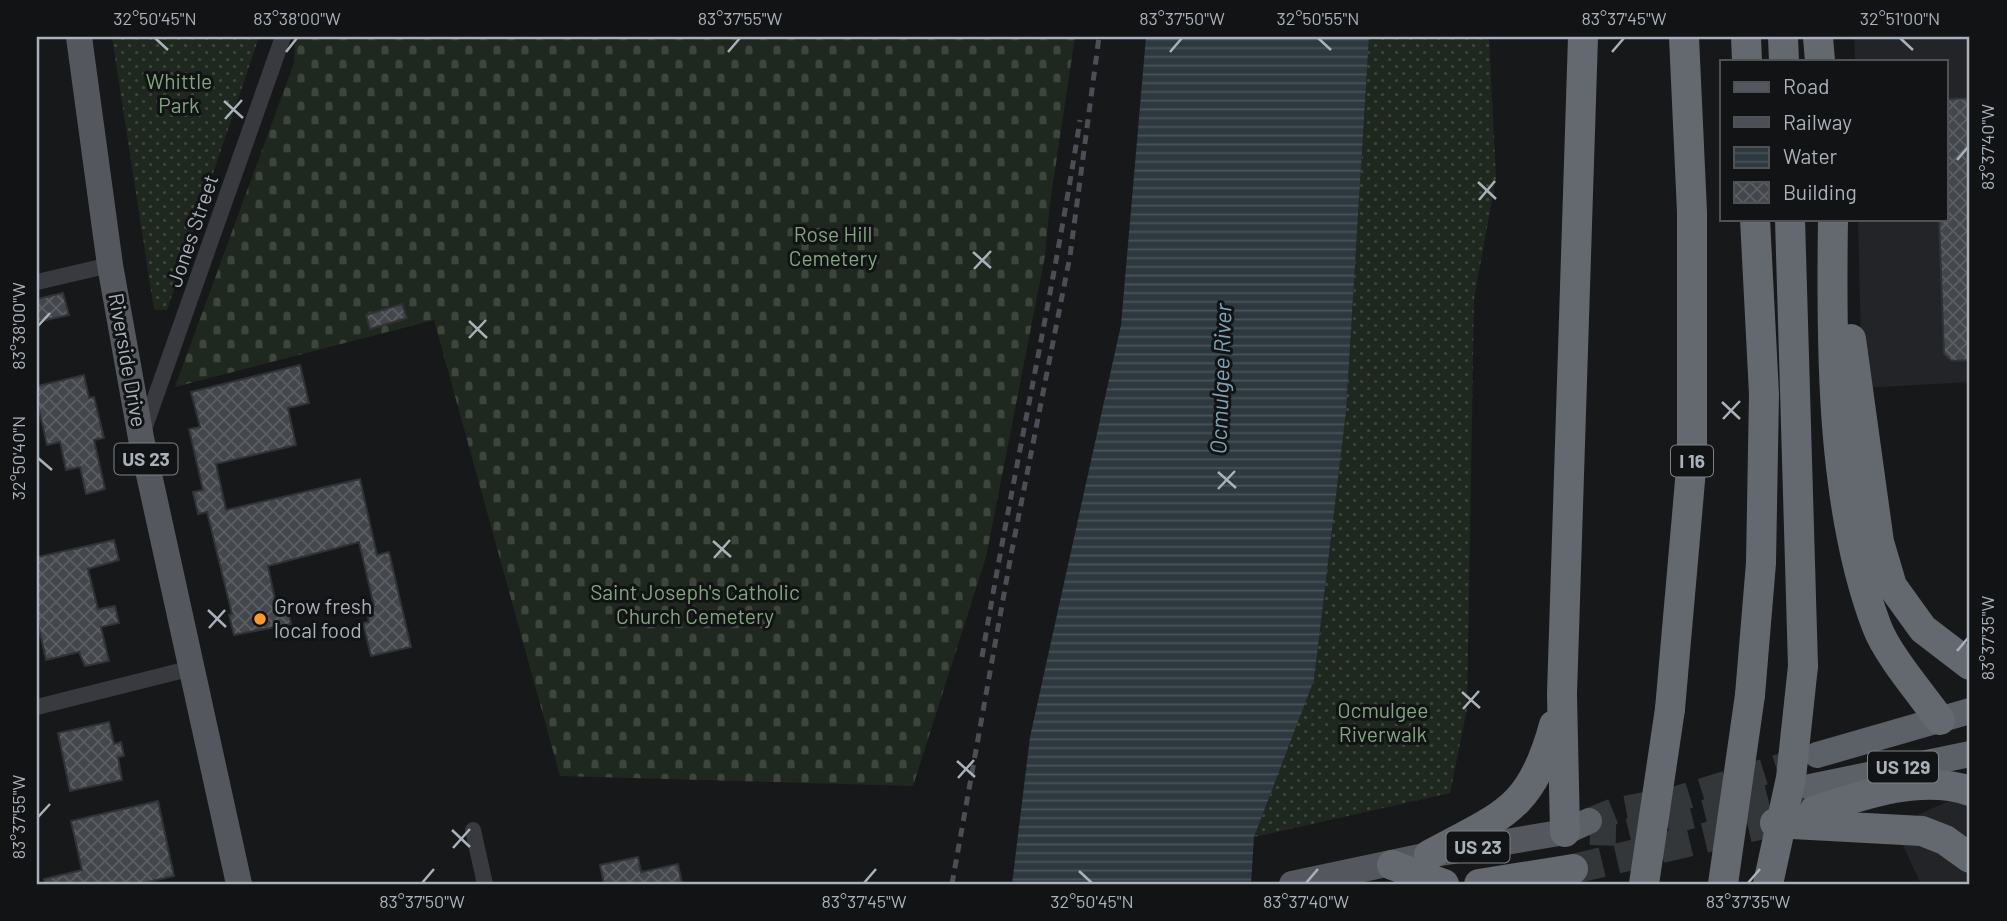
<svg xmlns="http://www.w3.org/2000/svg" width="2007" height="921" viewBox="0 0 2007 921" font-family="Barlow,sans-serif">
	<style>
		.built { fill: #232427 }
		.grass { fill: url(#grass-dots) }
		.cemetery { fill: url(#cemetery-stones) }
		.water { fill: url(#water-rules) }
		.building { fill: url(#building-cross-hatch); stroke: #313236; stroke-width: 2 }
		.lines { fill: none; stroke-linecap: round; stroke-linejoin: round }
		.trunk-tunnel { stroke: #34373a; stroke-width: 26; stroke-dasharray: 26 13; stroke-linecap: butt }
		.motorway-tunnel { stroke: #34373a; stroke-width: 30; stroke-dasharray: 30 15; stroke-linecap: butt }
		.minor { stroke: #383a3f; stroke-width: 16 }
		.primary { stroke: #54585e; stroke-width: 26 }
		.trunk { stroke: #5c6067; stroke-width: 26 }
		.motorway { stroke: #646970; stroke-width: 30 }
		.rail { stroke: #4b4e54; stroke-width: 5; stroke-dasharray: 9 7; stroke-linecap: butt }
		.motorway-bridge { stroke: #646970; stroke-width: 30 }
		.ticks { fill: none; stroke: #a9b1ba; stroke-width: 2.5 }
		.poi-dot { fill: #fa992f; stroke: #121315; stroke-width: 2.5 }
		.labels { text-anchor: middle; stroke-width: 6; stroke-linejoin: round; paint-order: stroke }
		.shield { fill: #121315; stroke: #7c8288; stroke-width: 2 }
		.shield-label { font-size: 19px; font-weight: bold; fill: #a9b1ba }
		.park-label { font-size: 21px; fill: #82a67f; stroke: #121315 }
		.street-label { font-size: 21px; fill: #a9b1ba; stroke: #121315 }
		.poi-label { font-size: 21px; fill: #a9b1ba; stroke: #121315; text-anchor: start }
		.water-label { font-size: 23px; font-style: italic; fill: #7fa4b6; stroke: #121315 }
		.neatline { fill: none; stroke: #a9b1ba; stroke-width: 2.5 }
		.ticks-label { font-size: 18px; text-anchor: middle; fill: #a9b1ba }
	</style>
	<defs>
		<pattern id="grass-dots" width="8" height="8" patternUnits="userSpaceOnUse" patternTransform="scale(1.75)"><rect width="8" height="8" fill="#1f281f"/><path d="M2 2h.1M6 6h.1" fill="none" stroke="#3d453d" stroke-width="1.8" stroke-linecap="round"/></pattern>
		<pattern id="cemetery-stones" width="16" height="16" patternUnits="userSpaceOnUse" patternTransform="scale(1.75)"><rect width="16" height="16" fill="#1f281f"/><path d="M2 7V4a2 2 0 0 1 4 0v3zM10 15v-3a2 2 0 0 1 4 0v3z" fill="#3d453d"/></pattern>
		<pattern id="water-rules" width="6" height="5" patternUnits="userSpaceOnUse" patternTransform="scale(1.75)"><rect width="6" height="5" fill="#2d393e"/><path d="M0 2.5h6" fill="none" stroke="#495358"/></pattern>
		<pattern id="building-cross-hatch" width="8" height="8" patternUnits="userSpaceOnUse" patternTransform="scale(1.75)"><rect width="8" height="8" fill="#43464a"/><path d="M0 0l8 8M0 8l8-8" fill="none" stroke="#5b5e62"/></pattern>
	</defs>
	<rect width="100%" height="100%" fill="#17181a"/>
	<g class="built">
		<path d="M1854 37H1970V382L1862 388 1858 219H1946V61H1855Z"/>
		<path d="M1970 791V884H1921L1894 826Z"/>
	</g>
	<g class="grass">
		<path d="M112 37H259L167 310H154Z"/>
		<path d="M1369 37H1489L1496 178 1474 299 1467 709 1450 793 1254 837 1314 680 1346 412Z"/>
	</g>
	<path class="cemetery" d="M295 37H1075L1050 203 1045 256 986 557 913 786 560 776 434 320 175 387 294 63Z"/>
	<path class="water" d="M1146 37H1369L1346 412 1314 680 1254 837 1251 884H1012L1030 737 1121 325Z"/>
	<g class="building">
		<path d="M1970 98V360L1952 361 1944 354 1939 219H1946V99Z"/>
		<path d="M63 293 69 315 37 322V299Z"/>
		<path d="M402 304 407 318 370 329 366 315Z"/>
		<path d="M300 365 309 403 288 408 296 445 216 464 226 510 360 479 377 555 389 552 411 647 371 656 363 623 369 622 366 609 374 606 359 542 268 566 276 604 286 602 291 624 234 635 229 615 232 614 207 512 198 514 193 492 203 490 189 429 200 427 191 392Z"/>
		<path d="M84 375 89 398 94 397 104 438 94 440 105 489 86 494 80 467 66 470 60 442 47 445 37 401V386Z"/>
		<path d="M114 540 119 560 88 569 98 609 115 606 119 623 101 627 109 661 85 666 79 652 46 660 37 619V557Z"/>
		<path d="M109 722 114 744 121 742 124 756 118 757 122 780 70 791 58 733Z"/>
		<path d="M158 801 174 876 139 884H45L44 879 82 870 71 821Z"/>
		<path d="M638 857 641 872 678 864 682 884H604L600 865Z"/>
	</g>
	<g class="lines">
		<g class="trunk-tunnel">
			<path d="M1589 821 1614 811 1677 799 1812 757"/>
			<path d="M1590 832 1622 833 1807 787"/>
		</g>
		<path class="motorway-tunnel" d="M1573 869 1801 815"/>
		<g class="minor">
			<path d="M37 282 110 265"/>
			<path d="M143 432 283 37"/>
			<path d="M37 707 192 668"/>
			<path d="M473 830 485 884"/>
		</g>
		<g class="primary">
			<path d="M79 37 110 265 141 438 239 884"/>
			<path d="M1292 884 1429 855 1565 832"/>
		</g>
		<g class="trunk">
			<path d="M1817 755 1970 711"/>
			<path d="M1810 787 1970 754"/>
			<path d="M1565 832 1589 821"/>
		</g>
		<g class="motorway">
			<path d="M1746 37 1747 61"/>
			<path d="M1783 37 1784 61"/>
			<path d="M1818 37 1820 61"/>
			<path d="M1790 219 1803 666"/>
			<path d="M1833 219C1831 346 1831 507 1877 627 1887 654 1922 695 1940 720"/>
			<path d="M1851 339 1879 542 1892 586 1923 629 1970 665"/>
			<path d="M1750 695 1761 563 1764 394 1755 219"/>
			<path d="M1670 709 1692 458V212L1684 37"/>
			<path d="M1814 811C1862 795 1921 774 1970 791"/>
			<path d="M1775 823 1922 831 1945 840 1970 858"/>
			<path d="M1565 832 1562 694 1583 37"/>
			<path d="M1429 855C1502 815 1531 811 1554 725"/>
			<path d="M1392 865 1444 884"/>
			<path d="M1479 884 1573 869"/>
		</g>
		<g class="rail">
			<path d="M982 657C1012 478 1052 300 1080 120"/>
			<path d="M952 884 1011 555 1070 256 1099 37"/>
		</g>
		<g class="motorway-bridge">
			<path d="M1644 884 1670 709"/>
			<path d="M1723 884 1750 695"/>
			<path d="M1768 884 1791 778 1803 666"/>
		</g>
	</g>
	<path class="ticks" d="M155 38 168 50M1318 38 1331 50M1900 38 1913 50M286 52 297 38M728 52 740 38M1170 52 1182 38M1612 52 1624 38M224 101 243 118M225 119 242 100M1957 160 1968 147M1478 182 1496 199M1479 200 1495 181M973 252 991 268M974 269 991 251M469 321 487 338M38 326 50 313M469 338 486 320M1722 402 1740 419M1723 419 1740 401M38 458 52 470M1218 472 1236 488M1218 489 1235 471M713 541 731 557M714 558 730 540M208 610 226 627M209 628 225 610M1957 651 1968 638M1462 692 1480 708M1463 709 1479 691M957 761 975 777M958 778 974 760M38 817 50 804M452 830 470 847M453 848 470 829M1079 871 1092 883M422 883 434 869M864 883 876 869M1306 883 1318 869M1748 883 1760 869"/>
	<circle class="poi-dot" cx="260" cy="619" r="7"/>
	<g class="labels">
		<g class="shield">
			<rect x="114.5" y="443.5" width="63" height="31" rx="5"/>
			<rect x="1671" y="445.5" width="42" height="31" rx="5"/>
			<rect x="1868" y="751.5" width="70" height="31" rx="5"/>
			<rect x="1446.5" y="831.5" width="63" height="31" rx="5"/>
		</g>
		<g class="shield-label">
			<text x="146" y="466">US 23</text>
			<text x="1692" y="468">I 16</text>
			<text x="1903" y="774">US 129</text>
			<text x="1478" y="854">US 23</text>
		</g>
		<g class="park-label">
			<text x="179" y="89">Whittle<tspan x="179" dy="24">Park</tspan></text>
			<text x="833" y="242">Rose Hill<tspan x="833" dy="24">Cemetery</tspan></text>
			<text x="695" y="600">Saint Joseph's Catholic<tspan x="695" dy="24">Church Cemetery</tspan></text>
			<text x="1383" y="718">Ocmulgee<tspan x="1383" dy="24">Riverwalk</tspan></text>
		</g>
		<g class="street-label">
			<text transform="translate(193 231) rotate(-71)" y="7">Jones Street</text>
			<text transform="translate(127 360) rotate(80)" y="7">Riverside Drive</text>
		</g>
		<g class="poi-label">
			<text x="274" y="614">Grow fresh<tspan x="274" dy="24">local food</tspan></text>
		</g>
		<g class="water-label">
			<text transform="translate(1221 379) rotate(-88)" y="8">Ocmulgee River</text>
		</g>
	</g>
	<rect width="2007" height="921" fill="none" stroke="#121315" stroke-width="77"/>
	<rect x="1720" y="60" width="228" height="161" fill="#121315" stroke="#4e5257" stroke-width="2"/>
	<rect x="1734" y="82" width="35" height="10" fill="#54585e" stroke="#4e5257" stroke-width="2"/>
	<text x="1783" y="94" font-size="21" fill="#a9b1ba">Road</text>
	<rect x="1734" y="117" width="35" height="10" fill="#4b4e54" stroke="#4e5257" stroke-width="2"/>
	<text x="1783" y="130" font-size="21" fill="#a9b1ba">Railway</text>
	<rect x="1734" y="147" width="35" height="21" fill="url(#water-rules)" stroke="#4e5257" stroke-width="2"/>
	<text x="1783" y="164" font-size="21" fill="#a9b1ba">Water</text>
	<rect x="1734" y="182" width="35" height="21" fill="url(#building-cross-hatch)" stroke="#4e5257" stroke-width="2"/>
	<text x="1783" y="200" font-size="21" fill="#a9b1ba">Building</text>
	<rect x="38" y="38" width="1930" height="845" class="neatline"/>
	<g class="ticks-label">
		<text x="155" y="25">32°50'45"N</text>
		<text x="297" y="25">83°38'00"W</text>
		<text x="740" y="25">83°37'55"W</text>
		<text x="1182" y="25">83°37'50"W</text>
		<text x="1318" y="25">32°50'55"N</text>
		<text x="1624" y="25">83°37'45"W</text>
		<text x="1900" y="25">32°51'00"N</text>
		<text transform="translate(1988 147) rotate(-90)" y="6">83°37'40"W</text>
		<text transform="translate(19 326) rotate(-90)" y="6">83°38'00"W</text>
		<text transform="translate(19 458) rotate(-90)" y="6">32°50'40"N</text>
		<text transform="translate(1988 638) rotate(-90)" y="6">83°37'35"W</text>
		<text transform="translate(19 817) rotate(-90)" y="6">83°37'55"W</text>
		<text x="422" y="908">83°37'50"W</text>
		<text x="864" y="908">83°37'45"W</text>
		<text x="1092" y="908">32°50'45"N</text>
		<text x="1306" y="908">83°37'40"W</text>
		<text x="1748" y="908">83°37'35"W</text>
	</g>
</svg>
